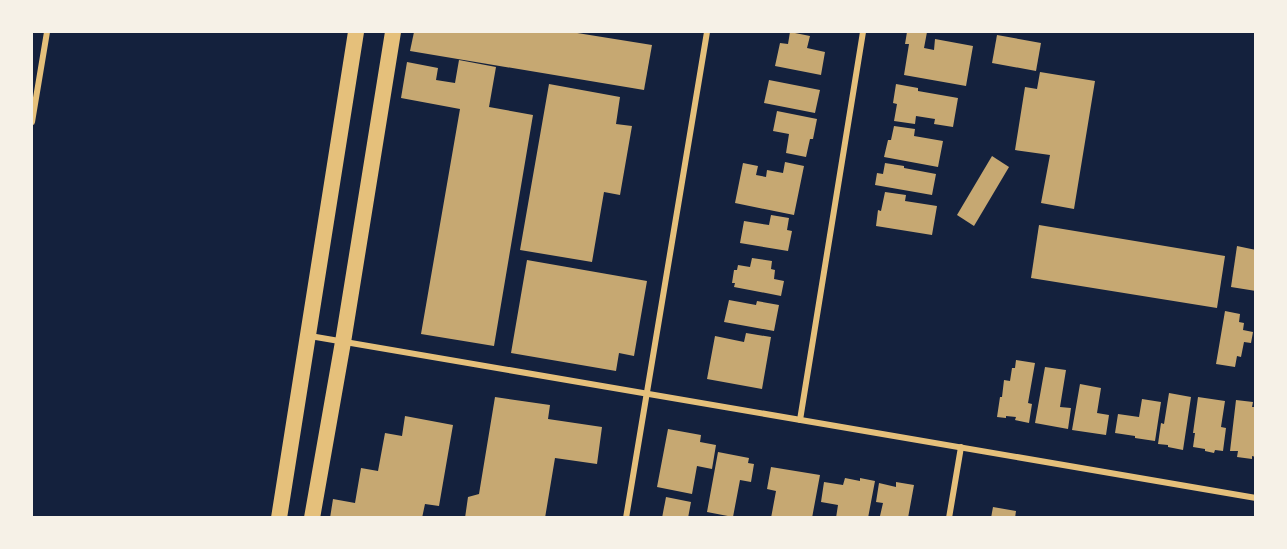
<svg xmlns="http://www.w3.org/2000/svg" width="1287" height="549" viewBox="0 0 1287 549" font-family="Roboto,sans-serif">
	<style>
		.building { fill: #c6a872 }
		.lines { fill: none; stroke-linecap: round; stroke-linejoin: round }
		.minor { stroke: #e5c07b; stroke-width: 6 }
		.trunk { stroke: #e5c07b; stroke-width: 16 }
	</style>
	<rect width="100%" height="100%" fill="#14213d"/>
	<g class="building">
		<path d="M414 32H571L652 45 644 90 410 51Z"/>
		<path d="M790 32 810 36 807 48 825 52 821 75 775 66 780 43 788 44Z"/>
		<path d="M907 32H927L924 48 934 50 935 39 973 46 966 86 904 75 909 44H905Z"/>
		<path d="M997 35 1041 43 1036 71 992 63Z"/>
		<path d="M459 60 496 67 489 107 533 115 494 346 421 334 460 109 401 98 407 62 438 68 436 80 455 83Z"/>
		<path d="M1040 72 1095 81 1074 209 1041 203 1050 155 1015 150 1025 87 1037 89Z"/>
		<path d="M769 80 820 90 815 113 764 103Z"/>
		<path d="M549 84 620 97 616 124 632 126 620 195 604 192 592 262 520 250Z"/>
		<path d="M896 84 918 88V91L958 98 953 127 934 124 935 119 916 116 915 124 894 121 897 104 893 103Z"/>
		<path d="M777 111 817 119 813 139H810L806 157 786 153 789 134 773 131Z"/>
		<path d="M894 126 915 129 914 136 943 141 938 167 884 157 888 140H891Z"/>
		<path d="M992 156 1009 167 974 226 957 215Z"/>
		<path d="M785 162 804 166 794 215 735 203 743 163 758 166 756 175 766 177 767 170 783 173Z"/>
		<path d="M885 163 904 166V168L936 174 932 195 875 185 877 173 883 174Z"/>
		<path d="M885 192 906 195 905 201 937 206 932 235 876 226 878 210 881 211Z"/>
		<path d="M771 215 789 218 787 230 792 231 788 251 740 243 744 221 769 225Z"/>
		<path d="M1039 225 1225 256 1217 308 1031 278Z"/>
		<path d="M1237 246 1256 250V291L1231 287Z"/>
		<path d="M752 258 772 261 771 269 775 270 774 279 784 281 781 296 734 287 735 283H732L734 270H737L738 265 750 267Z"/>
		<path d="M527 260 647 281 634 356 619 353 616 371 511 353Z"/>
		<path d="M729 300 756 305 757 301 779 305 774 331 724 322Z"/>
		<path d="M1225 311 1240 314 1239 322 1244 323 1243 330 1253 332 1251 343 1244 342 1241 357 1237 356 1235 367 1216 364Z"/>
		<path d="M746 333 771 337 762 389 707 379 715 336 744 342Z"/>
		<path d="M1016 360 1035 363 1028 403 1032 404 1029 423 1015 420 1016 417 1006 416V418L997 417 1000 397H1002L1004 380 1010 381 1012 368H1015Z"/>
		<path d="M1045 367 1066 370 1060 407 1071 408 1068 429 1035 423Z"/>
		<path d="M1080 384 1101 388 1097 413 1109 415 1106 435 1072 430Z"/>
		<path d="M1169 393 1191 397 1183 450 1168 447V445L1158 444 1161 423 1164 424Z"/>
		<path d="M495 397 550 405 548 419 602 427 597 464 555 458 545 518H465L468 497 479 494Z"/>
		<path d="M1198 397 1225 401 1221 427 1226 428 1223 451 1215 450 1214 453 1205 451V449L1193 447 1195 433H1193Z"/>
		<path d="M1142 399 1161 402 1155 441 1135 438V436L1115 433 1118 414 1139 417Z"/>
		<path d="M1236 400 1253 402 1252 407H1256V457L1252 456V459L1237 457 1238 451H1230Z"/>
		<path d="M405 416 453 425 439 506 425 504 422 518H330L333 499 355 503 361 468 378 471 385 433 402 436Z"/>
		<path d="M668 429 701 435 700 442 716 445 712 469 697 466 692 494 657 487Z"/>
		<path d="M718 452 749 458 748 463 754 464 751 482 740 480 733 517 707 512Z"/>
		<path d="M771 467 820 475 812 518H771L776 491 767 489Z"/>
		<path d="M845 478 860 481V478L875 481 868 518H836L838 505 821 502 824 482 843 485Z"/>
		<path d="M896 482 914 485 908 518 880 516 883 503 876 502 879 483 896 487Z"/>
		<path d="M666 497 691 502 688 518H662Z"/>
		<path d="M993 507 1016 511 1015 518H991Z"/>
	</g>
	<g class="lines">
		<g class="minor">
			<path d="M32 122 47 32"/>
			<path d="M310 336 1256 498"/>
			<path d="M800 420 863 32"/>
			<path d="M626 518 707 32"/>
			<path d="M949 518 961 447"/>
		</g>
		<g class="trunk">
			<path d="M279 518 356 32"/>
			<path d="M312 518 343 342 393 32"/>
		</g>
	</g>
	<rect width="1287" height="549" fill="none" stroke="#f6f1e7" stroke-width="66"/>
</svg>
